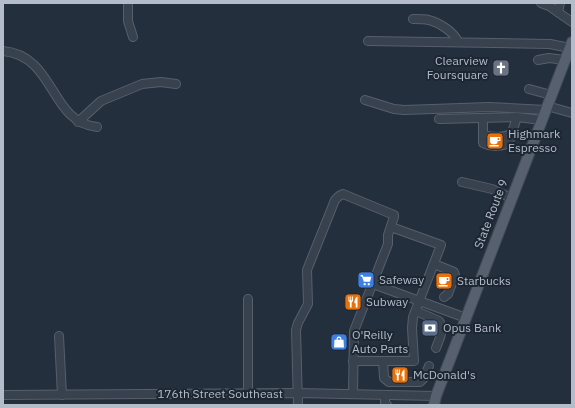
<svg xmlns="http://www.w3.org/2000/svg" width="575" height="408" viewBox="0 0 575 408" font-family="'IBM Plex Sans',sans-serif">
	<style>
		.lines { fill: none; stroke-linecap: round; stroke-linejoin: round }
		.minor-casing { stroke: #565f6c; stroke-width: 10 }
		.major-casing { stroke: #414a57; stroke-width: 12 }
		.minor { stroke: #38414e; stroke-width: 8 }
		.major { stroke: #56606e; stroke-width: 10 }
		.labels { text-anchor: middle; stroke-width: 4; stroke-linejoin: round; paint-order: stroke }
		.poi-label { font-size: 12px; fill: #b4bcc9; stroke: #1d2633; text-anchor: start }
		.street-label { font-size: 12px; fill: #b4bcc9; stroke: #1d2633 }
	</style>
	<rect width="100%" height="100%" fill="#242f3e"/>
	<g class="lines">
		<g class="minor-casing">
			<g id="minor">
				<path d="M128 3V21L133 37"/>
				<path d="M541 3 549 6 572 22"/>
				<path d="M558 12 560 3"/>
				<path d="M413 19C418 19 424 19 429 20 440 23 454 32 458 42"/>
				<path d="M368 41 550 44 570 48"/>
				<path d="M3 51C56 56 49 122 97 127"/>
				<path d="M538 60 549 58 565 60"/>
				<path d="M529 89 551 95"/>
				<path d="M365 100 394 109 404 110 489 107 546 110"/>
				<path d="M547 106 572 113"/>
				<path d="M483 118V143C490 147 504 147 509 142L517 117"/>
				<path d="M439 119 517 117 542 120"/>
				<path d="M78 122 101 101 142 84 161 82 176 84"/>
				<path d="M483 135C491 137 503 138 511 134"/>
				<path d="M462 182 492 189 511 198"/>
				<path d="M434 264 454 272 455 275 448 294 444 297"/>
				<path d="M373 284 466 318"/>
				<path d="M248 299V394"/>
				<path d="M416 311 439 321C445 329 439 340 436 348"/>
				<path d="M59 336 62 395"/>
				<path d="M353 361H414L412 328 413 317 441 245 391 227"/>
				<path d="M383 361 384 378 389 382H420L424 378 429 366"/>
				<path d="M3 395 298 393 436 396"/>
				<path d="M385 395V403L387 405"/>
				<path d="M298 405 296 330 298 323 308 304 307 270 335 200 339 196 343 194 394 215V217L388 235V244L354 331 353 394"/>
			</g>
		</g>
		<g class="major-casing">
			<path id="major" d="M434 405 436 396 572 42"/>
		</g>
		<use href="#minor" class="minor"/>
		<use href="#major" class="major"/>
	</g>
	<defs>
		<g id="church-square" transform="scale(0.9)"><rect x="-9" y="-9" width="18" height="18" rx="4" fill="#6b7280" stroke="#1d2633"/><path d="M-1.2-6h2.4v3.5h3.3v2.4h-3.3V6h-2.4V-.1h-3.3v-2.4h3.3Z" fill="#fff"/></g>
		<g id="cafe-square" transform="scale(0.9)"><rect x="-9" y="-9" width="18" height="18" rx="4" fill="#e8710a" stroke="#1d2633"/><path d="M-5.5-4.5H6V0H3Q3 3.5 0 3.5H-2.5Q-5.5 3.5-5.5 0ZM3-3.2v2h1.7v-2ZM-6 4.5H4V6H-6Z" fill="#fff"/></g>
		<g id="supermarket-square" transform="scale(0.9)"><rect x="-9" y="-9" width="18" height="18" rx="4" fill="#3f7fe0" stroke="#1d2633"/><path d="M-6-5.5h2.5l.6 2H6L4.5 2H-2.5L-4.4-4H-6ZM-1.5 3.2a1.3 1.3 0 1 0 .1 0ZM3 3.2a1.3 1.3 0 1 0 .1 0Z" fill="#fff"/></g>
		<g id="restaurant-square" transform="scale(0.9)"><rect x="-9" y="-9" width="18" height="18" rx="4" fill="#e8710a" stroke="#1d2633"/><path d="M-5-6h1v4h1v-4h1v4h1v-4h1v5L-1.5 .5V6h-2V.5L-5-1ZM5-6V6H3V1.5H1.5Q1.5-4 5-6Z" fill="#fff"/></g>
		<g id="bank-square" transform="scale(0.9)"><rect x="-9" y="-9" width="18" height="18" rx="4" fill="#5c6f8a" stroke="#1d2633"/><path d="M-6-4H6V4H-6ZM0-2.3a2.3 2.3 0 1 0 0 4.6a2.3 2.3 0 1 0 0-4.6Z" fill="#fff"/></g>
		<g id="shop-square" transform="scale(0.9)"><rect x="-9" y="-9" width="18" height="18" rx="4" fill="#3f7fe0" stroke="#1d2633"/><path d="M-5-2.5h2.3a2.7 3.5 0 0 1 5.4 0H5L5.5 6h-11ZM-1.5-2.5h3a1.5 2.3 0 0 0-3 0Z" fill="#fff"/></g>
	</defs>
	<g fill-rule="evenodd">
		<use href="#church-square" x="501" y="68"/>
		<use href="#cafe-square" x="495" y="141"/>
		<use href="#supermarket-square" x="366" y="280"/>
		<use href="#cafe-square" x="444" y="281"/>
		<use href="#restaurant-square" x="353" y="302"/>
		<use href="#bank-square" x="430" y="328"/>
		<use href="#shop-square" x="339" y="342"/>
		<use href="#restaurant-square" x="400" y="375"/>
	</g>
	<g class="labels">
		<g class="poi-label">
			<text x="488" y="65" text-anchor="end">Clearview<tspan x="488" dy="14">Foursquare</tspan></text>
			<text x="508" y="138">Highmark<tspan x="508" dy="14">Espresso</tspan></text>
			<text x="379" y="284">Safeway</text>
			<text x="457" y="285">Starbucks</text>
			<text x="366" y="306">Subway</text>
			<text x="443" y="332">Opus Bank</text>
			<text x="352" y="339">O'Reilly<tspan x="352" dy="14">Auto Parts</tspan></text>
			<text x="413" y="379">McDonald's</text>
		</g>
		<g class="street-label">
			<text transform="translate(491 214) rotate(-69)" y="4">State Route 9</text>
			<text x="220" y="398">176th Street Southeast</text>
		</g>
	</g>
	<rect width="575" height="408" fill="none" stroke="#b4bcc9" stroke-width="8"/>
</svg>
